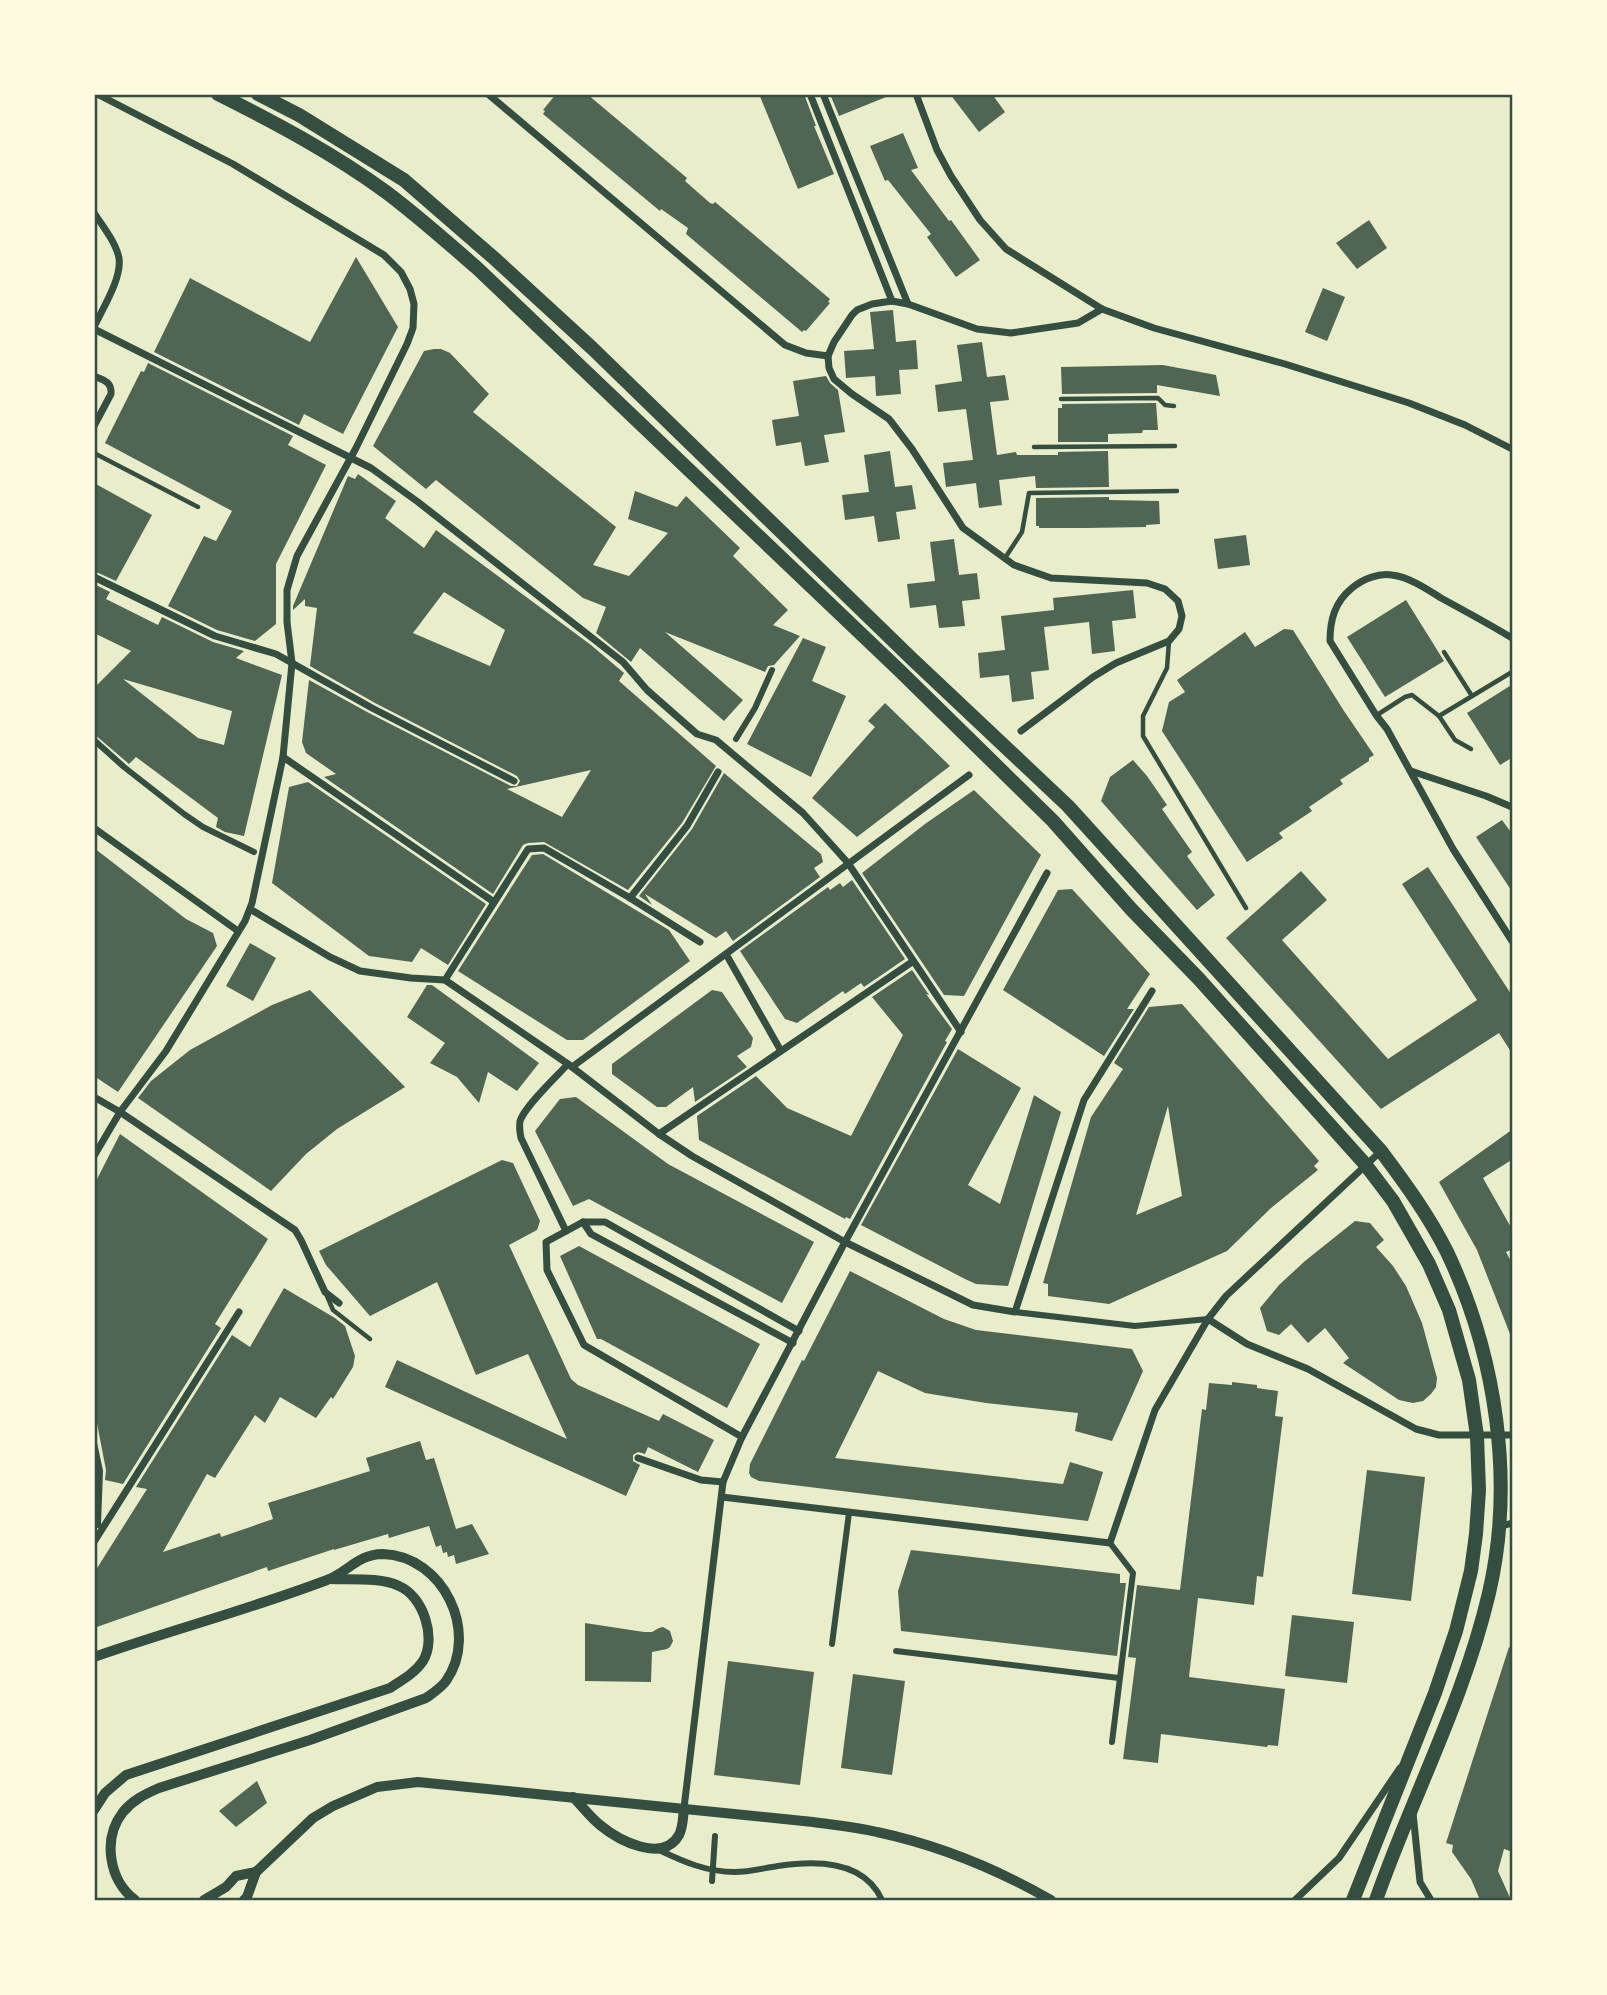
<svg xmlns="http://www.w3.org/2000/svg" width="1607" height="1995" viewBox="0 0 1607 1995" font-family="Poppins,sans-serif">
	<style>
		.building { fill: #4f6655; fill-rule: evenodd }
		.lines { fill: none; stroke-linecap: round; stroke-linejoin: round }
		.service { stroke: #344e41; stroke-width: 4.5 }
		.pedestrian { stroke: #344e41; stroke-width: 6 }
		.minor { stroke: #344e41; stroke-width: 7 }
		.tertiary { stroke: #344e41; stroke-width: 10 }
		.primary { stroke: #344e41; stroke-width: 14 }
		.neatline { fill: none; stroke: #344e41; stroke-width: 2.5 }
	</style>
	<rect width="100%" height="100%" fill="#e9edc9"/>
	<g class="building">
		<path d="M556 94H587L687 178 685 181 710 203 713 204 715 202 830 299 828 302 830 303 806 331 804 330 802 332 686 234 688 228 661 209 660 211 543 114 545 111 543 110Z"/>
		<path d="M759 94H804L816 126H814L834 174 798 189Z"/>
		<path d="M830 94H891V95L839 116Z"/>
		<path d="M950 94H992L1005 112 979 132Z"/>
		<path d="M903 133 918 168 911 170 949 221 951 220 980 260 956 277 927 237 931 234 888 180 885 181 870 146Z"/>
		<path d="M1369 220 1387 248 1357 269 1336 243Z"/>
		<path d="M356 257 398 327 343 434 304 414 299 425 154 352 190 278 310 342Z"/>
		<path d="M1323 288 1345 297 1327 341 1305 332Z"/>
		<path d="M893 310 896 342 916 340 918 369 899 370 901 394 876 396 875 376 846 378 844 351 874 349 870 312Z"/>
		<path d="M982 342 987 377 1005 375 1009 400 990 402 997 455 1016 452 1017 455H1058V452L1108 451 1109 487 1036 488 1035 476 999 480 1002 505 979 508 976 483 946 487 943 463 973 460 966 409 938 412 935 385 962 381 957 345Z"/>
		<path d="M434 349H441L450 353 489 394 473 412 616 527 593 565 629 576 668 533 628 519 635 491 677 507 686 496 740 548 733 556 788 610 773 625 800 636 774 665 768 666 765 672 665 632 743 700 724 721 640 648 631 662 596 633 606 607 583 598 436 480 426 489 373 446 424 351Z"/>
		<path d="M148 363 293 436 288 445 326 465 276 564V624L255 641 217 630 168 606 204 536 216 541 232 511 105 443 141 371 144 372Z"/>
		<path d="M1163 365 1216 375 1220 396 1157 385V393L1062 394 1061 367Z"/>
		<path d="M826 376 830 383 838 390 845 432 824 435 829 462 805 466 801 442 776 446 772 420 799 416 793 381Z"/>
		<path d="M1156 403 1158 430H1143L1142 433 1108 434V442H1058V408H1062V404Z"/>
		<path d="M890 451 895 487 912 485 916 509 896 512 900 539 878 542 874 516 845 520 842 495 869 492 864 455Z"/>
		<path d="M358 474 396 501 385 518 424 548 436 530 591 645 624 673 619 681 716 766 682 823 628 890 544 842 528 843 523 845 493 894 324 777 336 774 306 753 302 742 309 680 369 713 511 786H517L520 781 517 776 375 703 310 666 317 608 305 606V599L293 610V606L348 476 355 479ZM444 592 505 630 490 666 413 633ZM591 770 562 817 507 789Z"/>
		<path d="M94 483 152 515 116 581 94 571Z"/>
		<path d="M1109 497V500L1159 501 1160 524 1146 525V527L1086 528H1039V526H1036V498Z"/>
		<path d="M1246 535 1250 565 1218 569 1214 539Z"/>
		<path d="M954 539 959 575 977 573 980 599 962 601 965 626 939 628 936 605 910 608 907 584 935 581 930 542Z"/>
		<path d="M94 584 110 592 106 599 158 625 162 617 213 642 244 651 236 658 282 675 244 836 225 832 216 827 218 818 136 757 129 764 94 734V688L131 651 94 633ZM123 679 232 711 224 745 198 738Z"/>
		<path d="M1133 590 1136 618 1112 621 1115 651 1092 654 1089 622 1044 627 1049 670 1031 672 1034 699 1012 702 1009 675 980 678 978 653 1005 650 1001 616 1054 610 1053 598Z"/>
		<path d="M1406 600 1444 661 1385 697 1347 637Z"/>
		<path d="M1284 629 1293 630 1344 711 1374 755 1369 758V761L1340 780 1343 784 1309 807 1312 811 1279 833 1283 838 1247 862 1162 731 1169 702 1185 692 1177 680 1245 632 1255 647Z"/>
		<path d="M803 638 826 647 812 681 846 696 811 777 747 744Z"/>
		<path d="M1513 684V757L1500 765 1467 713Z"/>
		<path d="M885 703 950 766 857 837 812 798 875 727 868 721Z"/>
		<path d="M1133 760 1147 776 1167 805 1162 809 1192 852 1187 856 1215 895 1197 910 1101 801 1110 777Z"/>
		<path d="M724 773 821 854 823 862 814 868 820 877 733 941 726 931 716 938 645 894 652 905 639 896 692 829Z"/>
		<path d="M308 782 486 904 448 965 421 948 412 962 369 956 272 883 289 787Z"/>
		<path d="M974 790 1041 855 964 996 944 995 862 873 925 824Z"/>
		<path d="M1502 820 1513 835V893L1476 837Z"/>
		<path d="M94 848 186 919 213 933 217 946 118 1092 94 1076Z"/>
		<path d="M543 854 669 930 690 961 583 1040H567L458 971 532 855Z"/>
		<path d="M1428 867 1513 997V1055L1499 1033 1381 1109 1226 938 1301 871 1327 900 1282 940 1388 1059 1477 1000 1402 884Z"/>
		<path d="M852 880 905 959 864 987 861 983 845 994 843 991 797 1023 785 1019 740 951 828 887 830 890 840 883 843 887Z"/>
		<path d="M1072 889 1150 974 1127 1009H1134L1104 1056 1003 990 1058 890Z"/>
		<path d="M250 943 276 958 253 1001 226 986Z"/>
		<path d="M912 970 929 995 926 994 952 1029 945 1041 947 1042 850 1219 846 1217 845 1219 699 1140 697 1116 756 1076 787 1108 851 1136 903 1035 872 997Z"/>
		<path d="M427 985H432L539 1063 517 1091 488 1072 479 1103 457 1077 430 1063 445 1043 407 1017Z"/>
		<path d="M310 990 405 1087 337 1129 306 1154 271 1191 138 1098 151 1081 190 1050 272 1005Z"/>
		<path d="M712 990 722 992 753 1038 751 1047 737 1056 747 1067 695 1102 693 1087 666 1107H657L612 1074V1064Z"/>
		<path d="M1182 1004 1319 1161 1314 1166 1318 1170 1271 1208 1227 1251 1109 1304 1048 1296V1284L1043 1283 1091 1117 1123 1069 1114 1063 1149 1007ZM1168 1106 1182 1196 1136 1215Z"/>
		<path d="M958 1049 1021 1088 968 1185 1000 1204 1034 1095 1061 1112 1008 1286 976 1284 965 1279 861 1225Z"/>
		<path d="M576 1097 668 1164 814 1242 782 1303 589 1199 573 1206 535 1131 560 1099Z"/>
		<path d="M1513 1129V1159L1483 1178 1513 1231V1249L1506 1252 1513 1265V1333L1510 1334 1477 1250 1439 1182Z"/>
		<path d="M120 1134 268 1239 215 1324 221 1328 123 1484 105 1480 106 1470 94 1408V1185Z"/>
		<path d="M502 1160 513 1163 540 1221 537 1230 509 1245 571 1379 578 1385 659 1421 663 1414 714 1440 698 1472 648 1447 645 1454 638 1452 633 1455V1461L640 1465 626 1496 385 1387 397 1360 567 1439 528 1354 476 1375 437 1282 370 1316 326 1265 319 1251Z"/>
		<path d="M1355 1221 1370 1223 1384 1240 1376 1247 1393 1266 1406 1286 1422 1323 1437 1378 1436 1387 1431 1394 1423 1401 1413 1403 1399 1400 1343 1363 1349 1358 1325 1328 1308 1343 1291 1324 1279 1335 1267 1331 1260 1308 1279 1285 1305 1261Z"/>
		<path d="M579 1246 760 1344 727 1408 601 1339H597L560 1256Z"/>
		<path d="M850 1271 944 1319 976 1330 1132 1349 1143 1371 1112 1441 1075 1431 1078 1413 986 1403 925 1393 878 1371 835 1458 1063 1484 1070 1462 1103 1472 1088 1521 759 1481 751 1477 749 1473 750 1464 802 1360 804 1361Z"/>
		<path d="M284 1288 335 1318 345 1326 355 1356 353 1367 333 1399 331 1397 316 1418 280 1397 265 1423 255 1415 215 1478 207 1474 163 1552 220 1533 221 1537 273 1519 268 1503 370 1471 366 1458 420 1441 426 1460 434 1458 456 1529 472 1524 489 1554 456 1564 454 1555 448 1557 447 1552 443 1553 441 1545 436 1547 429 1526 389 1538 388 1534 334 1550V1549L268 1571 267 1567 94 1628V1573L147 1489 136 1487 232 1335 250 1347Z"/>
		<path d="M1232 1382 1257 1385V1388L1278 1391 1275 1416 1283 1417 1263 1577 1257 1576 1254 1605 1198 1598 1189 1677 1285 1689 1278 1746 1268 1745 1267 1747 1161 1734 1158 1763 1123 1759 1136 1658 1128 1657 1137 1585 1180 1590 1202 1409 1206 1410 1209 1383 1232 1385Z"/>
		<path d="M1367 1470 1425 1477 1411 1601 1352 1594Z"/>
		<path d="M911 1550 1120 1574V1583H1126L1117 1656 901 1631 898 1591Z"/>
		<path d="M1292 1615 1354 1622 1347 1683 1285 1676Z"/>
		<path d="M585 1623 644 1632H652L659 1628 663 1627 670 1631 673 1641 670 1647 667 1649 652 1652 651 1682 585 1681Z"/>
		<path d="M1509 1647 1513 1648V1852L1504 1849 1498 1871 1511 1900H1480L1471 1879 1452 1852 1453 1845 1446 1843Z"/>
		<path d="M728 1661 814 1672 800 1785 714 1775Z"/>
		<path d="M853 1674 905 1681 892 1775 841 1768Z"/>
		<path d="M257 1781 267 1803 236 1827 219 1811Z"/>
	</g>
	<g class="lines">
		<g class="service">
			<path d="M1061 399 1158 398 1165 405 1174 406"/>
			<path d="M1034 447 1175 446"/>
			<path d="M94 453 198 507"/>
			<path d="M1005 558 1022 532 1029 493 1177 491"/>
			<path d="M1169 641 1167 668 1143 716V736L1246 908"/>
			<path d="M1444 652 1472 696"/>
			<path d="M1377 715 1405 697 1412 695 1439 716 1455 740 1471 749"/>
			<path d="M1439 716 1512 672"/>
			<path d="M327 1296 333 1310 370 1339"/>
		</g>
		<g class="pedestrian">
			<path d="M736 739 755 708 772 670"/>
			<path d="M94 740 124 767 184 814 203 827 254 852"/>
			<path d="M1015 1312 1135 1326 1208 1319"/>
			<path d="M94 1443 100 1471 98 1525"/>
			<path d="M1110 1543 1133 1573 1112 1742"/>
			<path d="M832 1644 849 1513"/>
			<path d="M896 1651 1119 1678"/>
			<path d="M659 1850C684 1862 707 1872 735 1872 749 1872 764 1868 778 1866 816 1860 864 1860 882 1900"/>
			<path d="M712 1881 715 1836"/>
		</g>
		<g class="minor">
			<path d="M488 94 785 345 806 353 828 356"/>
			<path d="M810 94 892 301"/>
			<path d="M823 94 908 304"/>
			<path d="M916 94 937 150 951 176 980 220 1006 249 1102 309 1154 328 1285 364 1409 403 1465 425 1512 449"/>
			<path d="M94 213C103 226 116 243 119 258 122 278 103 308 94 327"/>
			<path d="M94 329 371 468 418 502 623 662 647 690 697 734 716 740 803 813 848 863 961 1032"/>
			<path d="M94 376C104 380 112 382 111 394L94 426"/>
			<path d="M94 577 215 636 276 654 372 708 514 781"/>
			<path d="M1512 638C1489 624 1465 611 1441 598 1427 589 1409 577 1392 575 1378 573 1363 579 1352 588 1335 602 1330 619 1330 641L1376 715 1387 729 1453 849 1512 941"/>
			<path d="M1021 731 1093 677 1116 663 1169 641 1179 629 1182 616 1178 601 1165 589 1147 583 1051 578 1014 565 963 528 912 449 889 419 852 394 834 379 829 368 828 356 834 342 852 315 857 310 872 304 892 301 908 304 977 329 1011 333 1078 323 1102 309"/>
			<path d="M283 757 494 902"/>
			<path d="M1411 771 1486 796 1512 807"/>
			<path d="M94 828 238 931"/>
			<path d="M630 898 687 826 718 772"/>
			<path d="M250 909 330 957 360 971 411 978 445 980 568 1064 659 1134 692 1156 845 1242 973 1305 1015 1312 1084 1100 1152 991"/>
			<path d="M726 954 781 1051"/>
			<path d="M445 980 528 849 544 848 630 898 700 942"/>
			<path d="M572 1067 969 775"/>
			<path d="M94 1097 120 1112 295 1230 301 1240 325 1292 339 1303"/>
			<path d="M659 1134 912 962"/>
			<path d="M94 1156 120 1112 166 1051 245 921 252 903 283 757 292 663 287 622V590L297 556 356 448 407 344 413 328 414 304 410 289 401 272 384 255 233 164 97 94"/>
			<path d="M583 1222 591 1234 793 1343"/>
			<path d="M566 1231 521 1138C520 1133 519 1127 520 1121 525 1106 556 1077 568 1064"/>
			<path d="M1208 1319 1247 1344 1308 1369 1416 1429 1439 1435H1512"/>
			<path d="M742 1437 584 1345 547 1270 546 1242 583 1222H605L799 1331"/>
			<path d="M638 1458 701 1480 723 1482"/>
			<path d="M722 1497 1110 1543 1155 1410 1208 1319 1226 1296 1381 1151"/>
			<path d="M1499 1527 1512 1523"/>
			<path d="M94 1542 239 1312"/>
			<path d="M684 1808 723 1482 742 1437 845 1242 1047 873"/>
			<path d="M1413 1813 1420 1882 1431 1900"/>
			<path d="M1295 1900 1339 1858 1400 1768"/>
		</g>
		<g class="tertiary">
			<path d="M94 1657C171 1630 251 1609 327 1580 348 1572 358 1554 383 1554 443 1556 480 1632 446 1681 441 1688 433 1693 426 1698L310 1740 159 1788C145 1794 133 1800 123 1812 102 1839 109 1880 135 1900"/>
			<path d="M573 1797C582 1806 590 1817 600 1825 618 1840 663 1864 679 1835 683 1828 683 1817 684 1808"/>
			<path d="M94 1810 105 1793 126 1775 390 1688C402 1680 415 1673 423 1661 437 1638 423 1596 399 1586 379 1577 352 1580 330 1579"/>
			<path d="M204 1900 226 1887 236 1876 256 1872"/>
			<path d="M244 1900 247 1897 256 1872 313 1818 333 1806 377 1787 418 1782 813 1822C834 1825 856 1827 877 1832 938 1845 997 1869 1051 1900"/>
		</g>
		<g class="primary">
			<path d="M218 94C276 123 334 154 386 192 418 216 447 242 477 268L899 670 1053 821 1131 909 1199 979 1365 1164 1393 1201 1429 1264 1449 1310 1469 1380 1477 1436 1479 1490 1476 1534 1471 1571 1456 1631 1435 1693 1353 1900"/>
			<path d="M258 94 299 115 404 180 495 259 592 348 911 658 1068 806 1381 1151C1405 1183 1429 1216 1447 1252 1496 1355 1515 1481 1489 1593 1464 1700 1412 1797 1376 1900"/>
		</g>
	</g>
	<rect width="1607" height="1995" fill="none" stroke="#fefae0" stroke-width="192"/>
	<rect x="96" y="96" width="1415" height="1803" class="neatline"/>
</svg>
